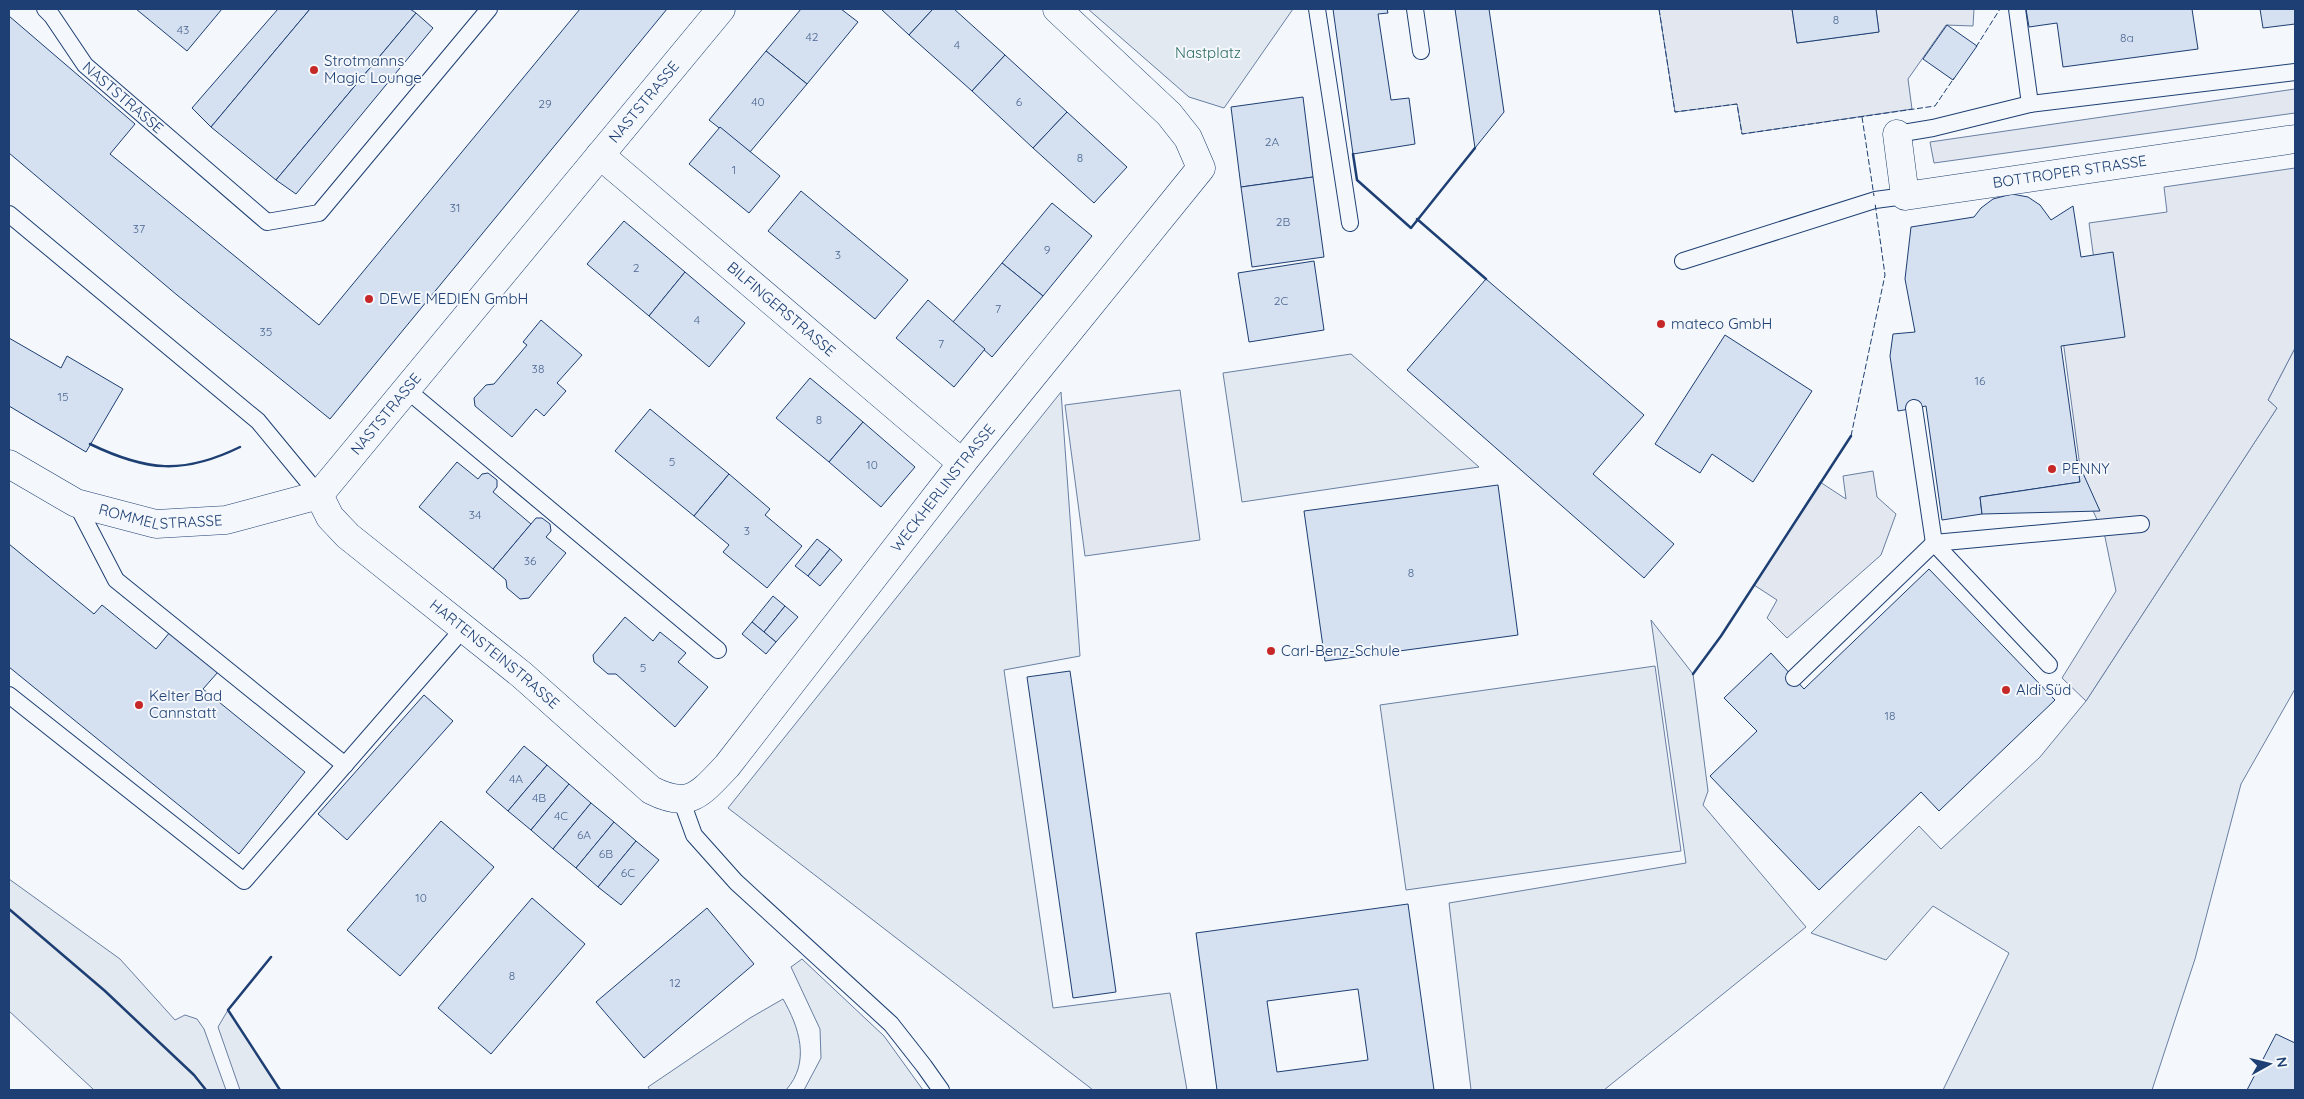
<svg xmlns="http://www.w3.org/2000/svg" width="2304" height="1099" viewBox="0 0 2304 1099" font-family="Quicksand,sans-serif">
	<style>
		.green { fill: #e3e9f0; stroke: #687fa3 }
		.parking { fill: #e3e8f0; stroke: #687fa3 }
		.building { fill: #d5e0f0; stroke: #1d3f73; fill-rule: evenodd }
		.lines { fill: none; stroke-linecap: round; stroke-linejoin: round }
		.lane-casing { stroke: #1d3f73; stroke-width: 18 }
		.street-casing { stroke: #1d3f73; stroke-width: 29 }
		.lane { stroke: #f4f7fb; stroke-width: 16 }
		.street { stroke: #f4f7fb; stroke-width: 28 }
		.fence { stroke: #1d3f73; stroke-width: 1; stroke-dasharray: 6 2.5; stroke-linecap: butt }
		.wall { stroke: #1d3f73; stroke-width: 2.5 }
		.poi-dot { fill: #c62828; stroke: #f4f7fb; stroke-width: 2 }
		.labels { text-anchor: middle; stroke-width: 4; stroke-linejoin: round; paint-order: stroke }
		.number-label { font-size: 12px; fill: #4b6792 }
		.park-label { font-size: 15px; fill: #2c6c60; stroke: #f4f7fb }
		.poi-label { font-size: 15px; fill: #1d3f73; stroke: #f4f7fb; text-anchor: start }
		.street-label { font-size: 15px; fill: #1d3f73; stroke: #f4f7fb }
	</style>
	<rect width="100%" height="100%" fill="#f4f7fb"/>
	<g class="green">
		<path d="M1088 9H1293L1224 108 1189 97Z"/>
		<path d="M2295 348V689L2241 784 2195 959 2152 1090H1943L2009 953 1933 906 1886 960 1811 933 1919 826 1941 849 2040 757 2086 701 2277 408 2268 400Z"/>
		<path d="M1351 354 1479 467 1242 502 1223 373Z"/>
		<path d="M1061 392 1080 656 1004 670 1053 1008 1170 993 1187 1090H1093L728 808Z"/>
		<path d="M1651 620 1693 674 1708 791 1703 805 1806 927 1604 1090H1471L1449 903 1686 863Z"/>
		<path d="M1655 666 1681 851 1406 890 1380 705Z"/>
		<path d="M9 879 120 959 175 1020 185 1015 197 1019 204 1029 226 1090H94L9 1011Z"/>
		<path d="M802 959 884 1036 923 1090H804L821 1058 820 1029 791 967Z"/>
		<path d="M783 999C799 1027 811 1062 786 1090H650L648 1087 750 1018Z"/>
		<path d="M228 1010 280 1090H240L218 1027Z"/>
	</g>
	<g class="parking">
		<path d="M1659 9H1792L1797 43 1879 32 1876 9H1974L1973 26 1946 25 1908 79 1912 109 1742 134 1737 104 1675 112Z"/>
		<path d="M2295 89V113L1934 163 1930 142Z"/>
		<path d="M2295 168V348L2268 400 2277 408 2086 701 2062 678 2116 591 2105 537 2083 489 2056 288 2097 282 2089 223 2167 212 2164 187Z"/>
		<path d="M1180 390 1200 540 1085 556 1065 405Z"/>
		<path d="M1873 471 1877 497 1896 514 1881 555 1787 638 1767 618 1777 600 1754 585 1820 482 1846 499 1843 476Z"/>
	</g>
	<g class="building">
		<path d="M136 9H222L187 51Z"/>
		<path d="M278 9H310L211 127 192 108Z"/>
		<path d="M310 9H410L416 13 276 180 211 127Z"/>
		<path d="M580 9H667L330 419 177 295 9 153V16L135 124 110 154 319 325Z"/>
		<path d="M801 9H841L858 22 807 84 766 51Z"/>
		<path d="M881 9H933L909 35Z"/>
		<path d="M933 9H954L1005 55 972 91 909 35Z"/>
		<path d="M1333 9H1387L1388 13 1378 14 1391 100 1409 98 1415 144 1353 154Z"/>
		<path d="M1455 9H1489L1504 112 1475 148Z"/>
		<path d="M1792 9H1876L1879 32 1797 43Z"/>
		<path d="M2026 9H2192L2198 49 2063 67 2057 23 2029 27Z"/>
		<path d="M2260 9H2295V24L2263 28Z"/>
		<path d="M416 13 433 28 296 194 276 180Z"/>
		<path d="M1947 25 1977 46 1953 80 1923 59Z"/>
		<path d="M766 51 807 84 750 152 709 120Z"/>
		<path d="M1005 55 1067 112 1033 148 972 91Z"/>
		<path d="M1303 97 1313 177 1241 187 1231 107Z"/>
		<path d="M1067 112 1127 167 1094 203 1033 148Z"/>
		<path d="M720 127 780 176 749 213 689 164Z"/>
		<path d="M1313 177 1324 257 1252 267 1241 187Z"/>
		<path d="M801 191 908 280 875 319 768 231Z"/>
		<path d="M2012 194 2028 197 2040 205 2051 220 2073 206 2081 257 2113 252 2125 337 2061 346 2080 482 1980 497 1982 514 1942 520 1926 406 1898 411 1890 356 1893 334 1915 332 1905 279 1911 227 1974 217 1981 208 1993 199Z"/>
		<path d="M1052 203 1092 236 1043 296 1002 263Z"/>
		<path d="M624 221 685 272 649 316 587 264Z"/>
		<path d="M1314 261 1324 330 1249 342 1238 273Z"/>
		<path d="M1002 263 1043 296 992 357 953 322Z"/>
		<path d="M685 272 745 323 709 367 649 316Z"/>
		<path d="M1486 279 1644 415 1593 474 1674 544 1644 578 1407 370Z"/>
		<path d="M928 300 985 349 954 387 896 338Z"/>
		<path d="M541 320 582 355 557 383 566 391 544 416 536 409 512 437 475 406 474 398 486 385 494 384 527 345 523 342Z"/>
		<path d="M1725 335 1812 391 1753 482 1712 454 1700 473 1655 444Z"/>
		<path d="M9 338 61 368 67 356 123 389 86 452 9 406Z"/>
		<path d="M810 378 863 422 829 462 776 418Z"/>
		<path d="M650 409 729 474 694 516 615 451Z"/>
		<path d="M863 422 915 467 881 507 829 462Z"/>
		<path d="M2077 460 2100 511 1982 514 1980 497 2080 482Z"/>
		<path d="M457 462 478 479 482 474 488 473 497 480V487L493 492 531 524 493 569 419 507Z"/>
		<path d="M729 474 770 509 765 515 802 546 767 588 723 552 729 545 694 516Z"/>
		<path d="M1498 485 1518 635 1325 661 1304 511Z"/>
		<path d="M536 518H542L550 524 551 531 546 537 566 553 529 598 520 599 507 588 506 580 493 569Z"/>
		<path d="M817 539 830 549 808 576 795 566Z"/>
		<path d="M9 544 94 614 102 605 156 649 170 632 218 672 203 689 305 772 239 854 9 667Z"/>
		<path d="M830 549 842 560 820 586 808 576Z"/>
		<path d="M1929 569 2055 700 1939 811 1921 792 1819 890 1710 776 1757 731 1724 698 1771 653 1804 689Z"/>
		<path d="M773 596 785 606 764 632 752 622Z"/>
		<path d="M785 606 798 617 776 642 764 632Z"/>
		<path d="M625 617 653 641 660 632 686 653 678 662 708 687 675 727 616 674H608L594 662 593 655Z"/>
		<path d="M752 622 776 642 766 654 742 634Z"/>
		<path d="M1070 671 1116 992 1073 998 1027 677Z"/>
		<path d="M424 695 453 721 347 840 318 814Z"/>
		<path d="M524 746 547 765 508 811 486 792Z"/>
		<path d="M547 765 569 784 531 830 508 811Z"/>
		<path d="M569 784 591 803 553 849 531 830Z"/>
		<path d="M591 803 614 822 576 868 553 849Z"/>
		<path d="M441 821 494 867 400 976 347 930Z"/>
		<path d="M614 822 636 841 598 887 576 868Z"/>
		<path d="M636 841 659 860 621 905 598 887Z"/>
		<path d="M532 898 585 944 491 1054 438 1008Z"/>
		<path d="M1408 904 1434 1090H1217L1196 933ZM1358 989 1368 1060 1277 1072 1267 1001Z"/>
		<path d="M707 908 754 964 644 1058 596 1002Z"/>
		<path d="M2276 1034 2295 1043V1090H2247Z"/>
	</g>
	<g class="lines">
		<g class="lane-casing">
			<g id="lane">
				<path id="s1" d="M45 9 52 16 85 65 267 222 319 213 489 9"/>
				<path d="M1317 9 1350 223"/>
				<path d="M1415 9 1421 51"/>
				<path d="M2017 9 2030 104"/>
				<path d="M1897 134 1933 128 2030 104 2295 72"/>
				<path d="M9 214 258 421 319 495"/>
				<path d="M1683 261 1875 200 1905 196"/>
				<path d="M407 390 718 650"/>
				<path d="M1914 408 1934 543 2049 665"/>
				<path d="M76 503 116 580 345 765"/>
				<path d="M1794 678 1934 543 2141 524"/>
				<path d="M9 695 244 881 463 629"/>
				<path d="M681 799 694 835 736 882 891 1024 924 1066 941 1090"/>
			</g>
		</g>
		<g class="street-casing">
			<g id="street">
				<path id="s2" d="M1897 134 1905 196 2295 139"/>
				<path id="s3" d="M600 155 962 463"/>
				<path id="s4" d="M9 464 76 503 156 524 226 520 319 495"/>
				<path id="s5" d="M319 495 330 517 348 536 522 675 651 790C690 810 700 794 727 766L962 463 1201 168 1188 138 1169 114 1057 9"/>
				<path id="s6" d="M319 495 721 9"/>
			</g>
		</g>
		<use href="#lane" class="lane"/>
		<use href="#street" class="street"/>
		<g class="fence">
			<path d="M1659 9 1675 112 1737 104 1742 134 1935 106 1954 78"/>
			<path d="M1976 47 2000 9"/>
			<path d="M1862 117 1874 196"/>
			<path d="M1851 436 1885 275 1875 203"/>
		</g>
		<g class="wall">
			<path d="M1353 154 1357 180 1411 228 1475 148"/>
			<path d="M1417 219 1486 279"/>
			<path d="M90 444C146 471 183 475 240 447"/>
			<path d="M1693 674 1721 636 1851 436"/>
			<path d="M9 909 105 991 194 1075 206 1090"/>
			<path d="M271 957 228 1010 280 1090"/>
		</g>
	</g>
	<g class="poi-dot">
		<circle cx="314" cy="70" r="5"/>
		<circle cx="369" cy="299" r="5"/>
		<circle cx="1661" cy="324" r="5"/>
		<circle cx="2052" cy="469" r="5"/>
		<circle cx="1271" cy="651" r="5"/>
		<circle cx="2006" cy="690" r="5"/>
		<circle cx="139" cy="705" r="5"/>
	</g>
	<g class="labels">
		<g class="number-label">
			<text x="1836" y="24">8</text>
			<text x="183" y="34">43</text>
			<text x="812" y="41">42</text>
			<text x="2127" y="42">8a</text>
			<text x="957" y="49">4</text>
			<text x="758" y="106">40</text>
			<text x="1019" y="106">6</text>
			<text x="545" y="108">29</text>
			<text x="1272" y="146">2A</text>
			<text x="1080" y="162">8</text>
			<text x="734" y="174">1</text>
			<text x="455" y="212">31</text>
			<text x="1283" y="226">2B</text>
			<text x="139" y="233">37</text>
			<text x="1047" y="254">9</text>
			<text x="838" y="259">3</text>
			<text x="636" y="272">2</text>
			<text x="1281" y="305">2C</text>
			<text x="998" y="313">7</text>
			<text x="697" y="324">4</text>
			<text x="266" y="336">35</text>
			<text x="941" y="348">7</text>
			<text x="538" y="373">38</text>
			<text x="1980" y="385">16</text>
			<text x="63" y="401">15</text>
			<text x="819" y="424">8</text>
			<text x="672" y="466">5</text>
			<text x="872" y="469">10</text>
			<text x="475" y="519">34</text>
			<text x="747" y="535">3</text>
			<text x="530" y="565">36</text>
			<text x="1411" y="577">8</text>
			<text x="643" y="672">5</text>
			<text x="1890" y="720">18</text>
			<text x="516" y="783">4A</text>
			<text x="539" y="802">4B</text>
			<text x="561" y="820">4C</text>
			<text x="584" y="839">6A</text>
			<text x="606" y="858">6B</text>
			<text x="628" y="877">6C</text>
			<text x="421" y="902">10</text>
			<text x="512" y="980">8</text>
			<text x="675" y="987">12</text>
		</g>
		<g class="park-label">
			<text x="1208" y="58">Nastplatz</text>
		</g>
		<g class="poi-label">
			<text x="324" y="66">Strotmanns<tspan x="324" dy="17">Magic Lounge</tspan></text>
			<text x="379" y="304">DEWE MEDIEN GmbH</text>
			<text x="1671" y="329">mateco GmbH</text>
			<text x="2062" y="474">PENNY</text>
			<text x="1281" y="656">Carl-Benz-Schule</text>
			<text x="2016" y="695">Aldi Süd</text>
			<text x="149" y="701">Kelter Bad<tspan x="149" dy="17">Cannstatt</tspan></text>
		</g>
		<g class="street-label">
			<text dy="5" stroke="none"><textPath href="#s1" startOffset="119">NASTSTRASSE</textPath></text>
			<text dy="5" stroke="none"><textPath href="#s6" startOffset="510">NASTSTRASSE</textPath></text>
			<text dy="5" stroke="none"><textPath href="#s2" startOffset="229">BOTTROPER STRASSE</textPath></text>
			<text dy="5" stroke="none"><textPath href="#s3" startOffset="238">BILFINGERSTRASSE</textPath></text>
			<text dy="5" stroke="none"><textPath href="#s6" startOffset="105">NASTSTRASSE</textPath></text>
			<text dy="5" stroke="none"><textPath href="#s5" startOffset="888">WECKHERLINSTRASSE</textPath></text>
			<text dy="5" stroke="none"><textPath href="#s4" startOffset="164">ROMMELSTRASSE</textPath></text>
			<text dy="5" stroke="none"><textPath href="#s5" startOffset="239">HARTENSTEINSTRASSE</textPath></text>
		</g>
	</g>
	<rect width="2304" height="1099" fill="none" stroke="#1d3f73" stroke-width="20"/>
	<g transform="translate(2269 1064) rotate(82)" stroke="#f4f7fb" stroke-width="4" paint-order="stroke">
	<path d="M0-4L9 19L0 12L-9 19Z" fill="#1d3f73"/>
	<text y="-8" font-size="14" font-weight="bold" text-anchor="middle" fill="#1d3f73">N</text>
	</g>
</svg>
